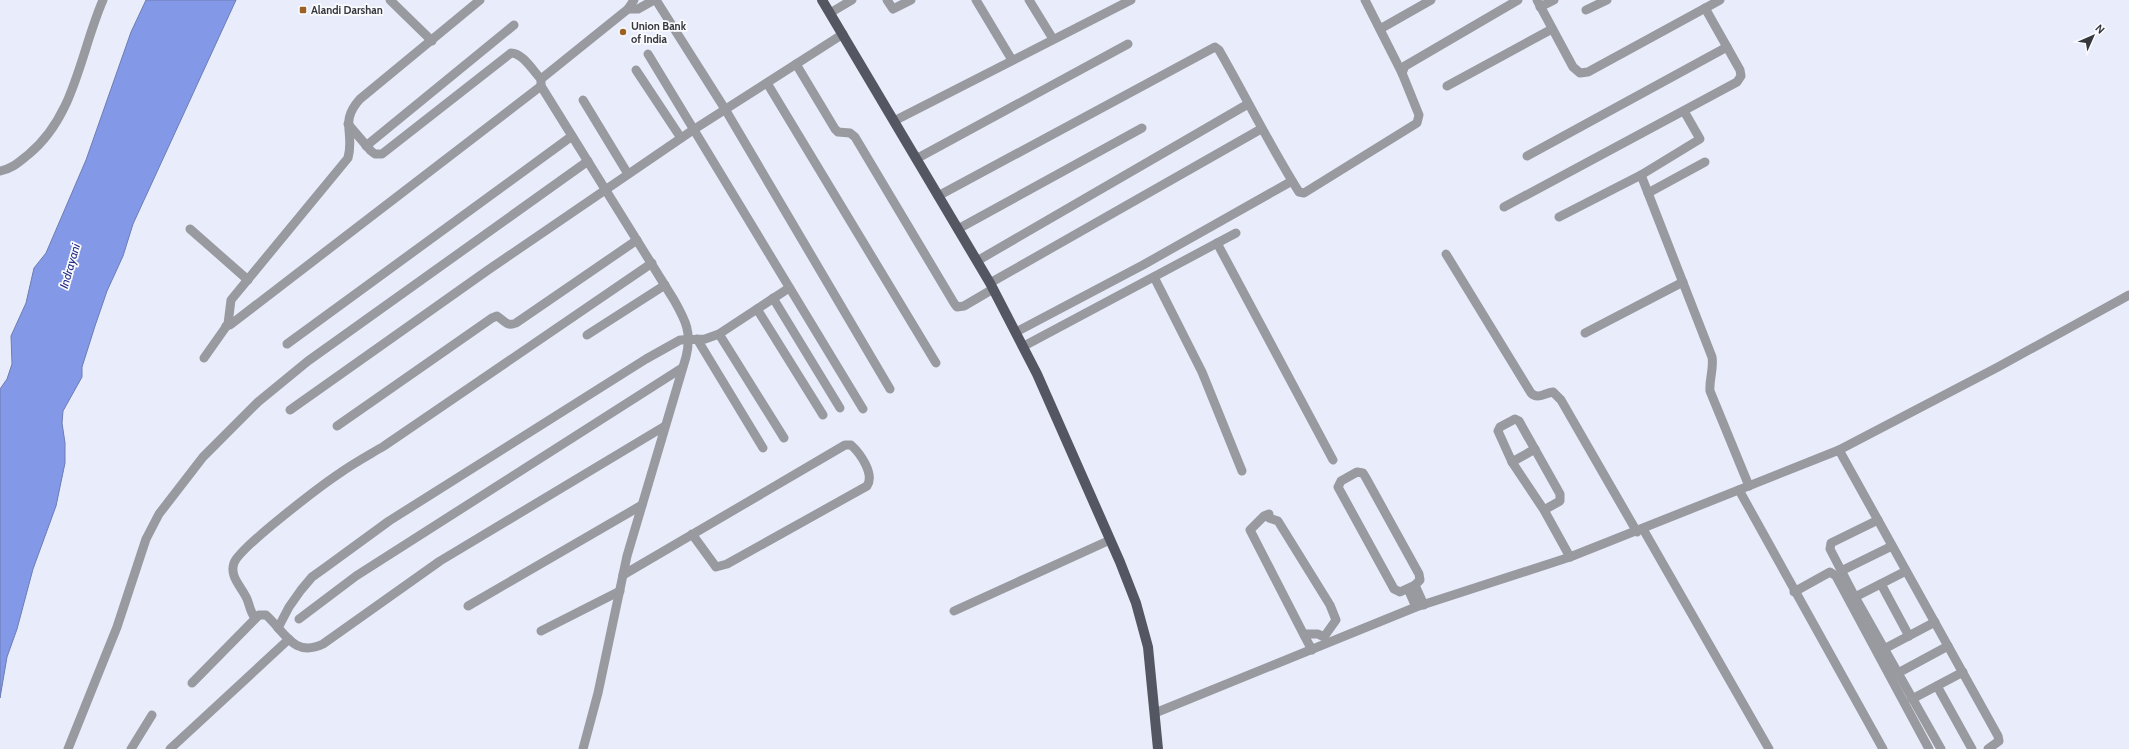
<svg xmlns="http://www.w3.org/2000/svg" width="2129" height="749" viewBox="0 0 2129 749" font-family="Cabin,sans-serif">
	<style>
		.water { fill: #8399e7; stroke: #6c7cb4 }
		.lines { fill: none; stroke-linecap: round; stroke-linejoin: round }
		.minor { stroke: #989aa0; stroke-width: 9 }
		.major { stroke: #545761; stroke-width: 10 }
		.poi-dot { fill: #9c6023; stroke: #fafbfe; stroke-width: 1.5 }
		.labels { text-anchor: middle; stroke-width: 3.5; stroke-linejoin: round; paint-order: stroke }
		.poi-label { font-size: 11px; font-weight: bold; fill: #37383e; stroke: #fafbfe; text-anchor: start }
		.water-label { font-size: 12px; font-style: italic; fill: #232d86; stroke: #fafbfe }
	</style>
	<rect width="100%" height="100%" fill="#e9edfb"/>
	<path class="water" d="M146 0H236L133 224 123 256 107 291 95 326 82 367V377L63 411 62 423 65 443V463L56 506 33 569 17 629 7 657 0 698V389L7 379 12 364 11 336 26 303 34 268 46 253 86 160 131 32Z"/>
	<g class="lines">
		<g class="minor">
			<path d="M390 0 432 41"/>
			<path d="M656 0 725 109 890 389"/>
			<path d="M887 0 893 9 911 0"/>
			<path d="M976 0 1012 60"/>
			<path d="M1029 0 1053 39"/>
			<path d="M1365 0 1402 73"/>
			<path d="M1537 0 1573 67 1580 73 1588 72 1720 0"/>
			<path d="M1540 7 1554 0"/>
			<path d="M628 9H638L654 0"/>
			<path d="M1586 10 1607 0"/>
			<path d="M830 13 852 0"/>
			<path d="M1380 29 1431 0"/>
			<path d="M648 54 863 409"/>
			<path d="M796 64 835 129 838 132 850 133 855 137 954 303 957 307 964 306 993 289"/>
			<path d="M636 70 681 138"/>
			<path d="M767 83 936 363"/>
			<path d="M1447 86 1552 29"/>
			<path d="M583 100 628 174"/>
			<path d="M894 121 1131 0"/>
			<path d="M348 124 371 151 375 154H382L511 53C523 53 533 71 541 79"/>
			<path d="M366 146 514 25"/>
			<path d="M1527 156 1727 47"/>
			<path d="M916 159 1128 44"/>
			<path d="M0 171C12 169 19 162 29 154 75 116 80 53 103 0"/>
			<path d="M1641 175 1712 357C1714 369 1709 379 1710 391L1749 486"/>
			<path d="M1648 193 1705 162"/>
			<path d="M938 196 1215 47 1219 50C1246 97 1270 146 1299 192L1304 193 1417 123 1419 115 1402 73 1405 66 1518 0"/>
			<path d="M1504 207 1737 82 1741 76 1740 70 1705 8"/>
			<path d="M1559 217 1641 175 1700 139 1684 111"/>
			<path d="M190 229 248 280"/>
			<path d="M958 229 1142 128"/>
			<path d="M1217 243 1333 460"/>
			<path d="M1446 254 1531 393C1538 400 1544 393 1553 392L1561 400 1637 532"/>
			<path d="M977 261 1248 104"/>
			<path d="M1154 277 1202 372 1242 471"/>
			<path d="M990 283 1261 129"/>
			<path d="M773 298 840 408"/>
			<path d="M757 309 823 415"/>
			<path d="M226 326 230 325 541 86"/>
			<path d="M1016 332 1143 265 1292 181"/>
			<path d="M1585 333 1683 282"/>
			<path d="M719 334 784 438"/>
			<path d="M587 335 665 285"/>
			<path d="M697 339 763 448"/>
			<path d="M287 344 572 136"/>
			<path d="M1024 346 1236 233"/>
			<path d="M204 358 228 324 231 300 348 158C355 132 339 122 360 99L480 0"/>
			<path d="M290 410 488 270 693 130 843 34"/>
			<path d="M337 426 492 318 497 316C505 321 507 327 516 323L637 240"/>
			<path d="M1839 450 1998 736 1999 741 1988 749"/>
			<path d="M1512 462 1535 449"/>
			<path d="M1357 472 1363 473 1366 478 1419 574 1420 580 1415 585 1400 592 1394 589 1338 487 1341 481Z"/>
			<path d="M1739 490 1883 749"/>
			<path d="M1544 510 1560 501V494L1519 421 1515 419 1500 427 1498 431 1512 462 1544 510 1570 557"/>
			<path d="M1878 520 1831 543 1830 549 1855 597 1941 749"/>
			<path d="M1643 529 1769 749"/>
			<path d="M1841 571 1892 546"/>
			<path d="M623 575C697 532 771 489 845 445H851C860 453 875 474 867 486L727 564 716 567 692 534"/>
			<path d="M1881 584 1909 636"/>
			<path d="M1415 585 1424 605"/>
			<path d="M1408 589 1416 607"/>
			<path d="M1794 592 1830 572 1836 576 1929 749"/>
			<path d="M1855 597 1906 571"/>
			<path d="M468 606 642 505"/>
			<path d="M954 611 1110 540"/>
			<path d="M255 618C250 612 250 606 247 599 242 587 229 577 234 563 240 547 322 485 340 473 354 463 369 455 384 446L652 263"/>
			<path d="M299 619 356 576 682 368"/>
			<path d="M278 628 289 607 301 590 312 577 326 567 389 521 646 359 680 340 705 339 719 334 789 288"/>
			<path d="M541 631 620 591"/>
			<path d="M1304 634H1318L1324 637 1336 620 1330 605 1278 521 1269 518V514L1264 516 1250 530 1305 637 1312 650"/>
			<path d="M1884 649 1935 622"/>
			<path d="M1898 673 1948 646"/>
			<path d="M192 683 259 615H266C285 632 294 658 323 644L440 561 665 426"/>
			<path d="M1937 686 1972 749"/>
			<path d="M1912 699 1963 672"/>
			<path d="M1155 713 1416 607 1570 557 1839 450 1998 367 2129 295"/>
			<path d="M68 749 117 627 146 539 159 514 203 457 258 402 308 361 588 161"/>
			<path d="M131 749 152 715"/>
			<path d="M170 749 289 639"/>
			<path d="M583 749 598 693 627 556 686 357C692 333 686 321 674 300L541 86V79L628 9 634 0"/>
		</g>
		<path class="major" d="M822 0 990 283 1037 374 1120 562 1136 603 1148 647 1158 749"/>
	</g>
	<g class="poi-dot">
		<rect x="299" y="6" width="8" height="8" rx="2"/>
		<circle cx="623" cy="32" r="4"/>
	</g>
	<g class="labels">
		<g class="poi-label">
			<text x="311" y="14">Alandi Darshan</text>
			<text x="631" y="30">Union Bank<tspan x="631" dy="13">of India</tspan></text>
		</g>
		<g class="water-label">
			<text transform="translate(70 266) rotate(-74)" y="4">Indrayani</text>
		</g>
	</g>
	<g transform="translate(2093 36) rotate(45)" stroke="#fafbfe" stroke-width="3" paint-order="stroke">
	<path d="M0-3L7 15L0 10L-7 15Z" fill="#37383e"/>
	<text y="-6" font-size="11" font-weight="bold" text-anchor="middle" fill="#37383e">N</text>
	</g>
</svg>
